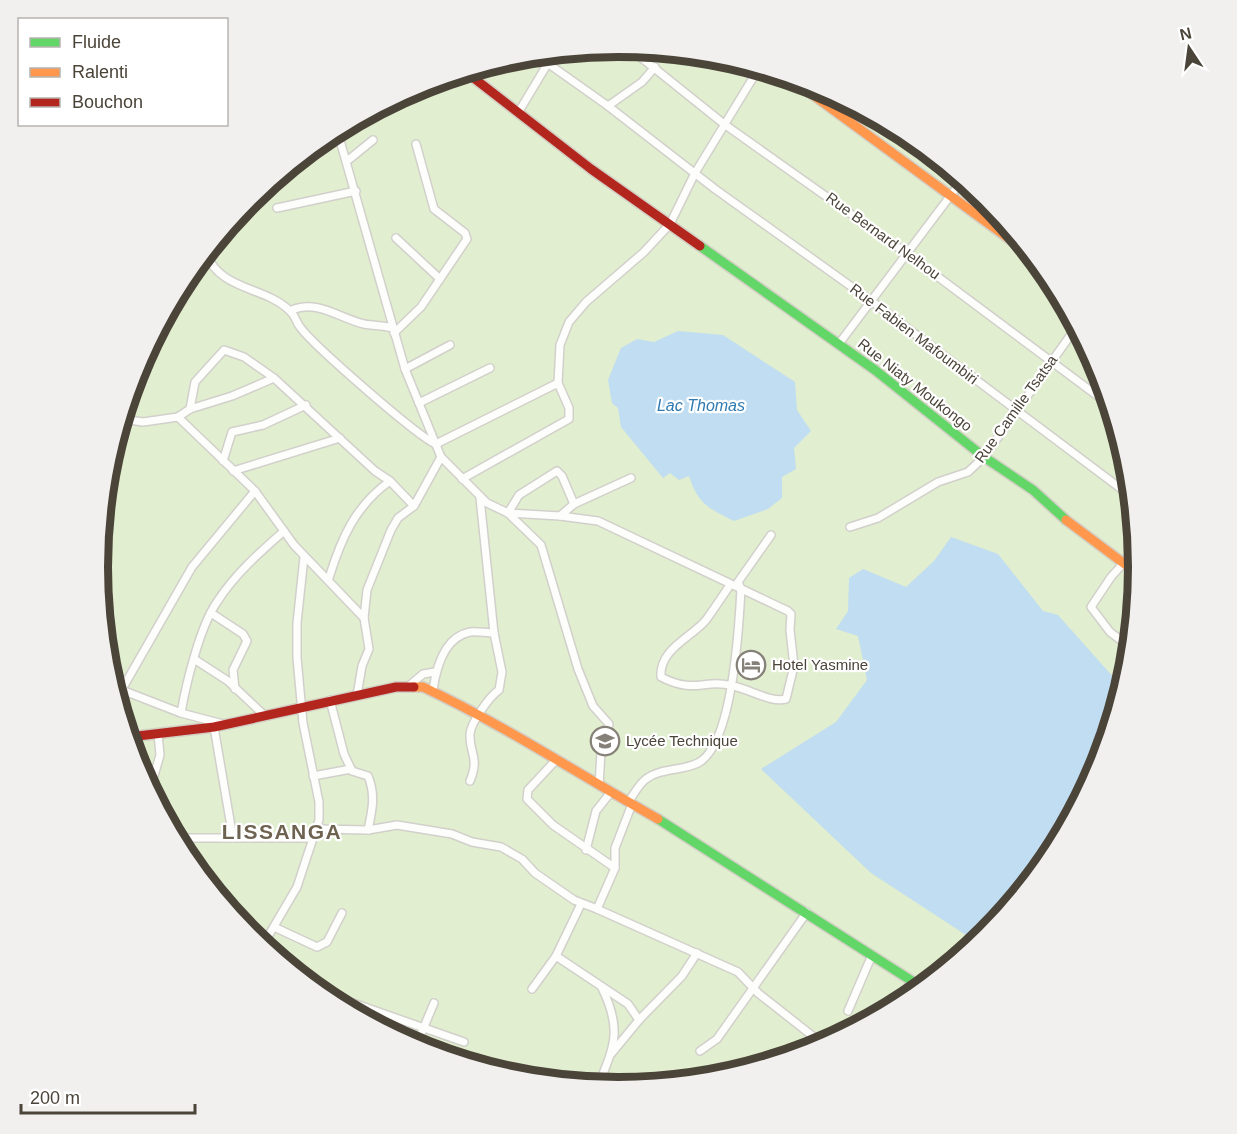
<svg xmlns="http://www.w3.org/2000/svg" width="1237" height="1134" viewBox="0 0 1237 1134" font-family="Arial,sans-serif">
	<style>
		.green { fill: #e1eecf }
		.water { fill: #c0ddf1 }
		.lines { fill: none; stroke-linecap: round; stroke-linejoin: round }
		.street-casing { stroke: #d2d0cb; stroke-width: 10 }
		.fast-casing { stroke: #d3cfc5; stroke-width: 12 }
		.slow-casing { stroke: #d3cfc5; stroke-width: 12 }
		.jam-casing { stroke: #d3cfc5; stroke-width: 12 }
		.street { stroke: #fdfdfc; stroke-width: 7 }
		.fast { stroke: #63d668; stroke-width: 9 }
		.slow { stroke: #ff974d; stroke-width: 9 }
		.jam { stroke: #b3261e; stroke-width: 9 }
		.labels { text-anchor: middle; stroke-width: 4.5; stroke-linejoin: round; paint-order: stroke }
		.street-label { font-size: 15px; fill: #4b4439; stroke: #fff }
		.poi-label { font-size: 15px; fill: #4b4439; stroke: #fff; text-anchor: start }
		.water-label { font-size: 16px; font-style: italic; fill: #2e7ab2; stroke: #fff }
		.district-label { font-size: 21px; font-weight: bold; letter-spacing: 1.5px; fill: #6e6250; stroke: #fff }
		.rim { fill: none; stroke: #4b4439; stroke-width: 8 }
	</style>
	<rect width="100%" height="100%" fill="#f4f2ee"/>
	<circle class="green" cx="619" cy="567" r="519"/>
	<g class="water">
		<path d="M678 331 723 335 795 382 797 410 811 431 794 448 796 469 782 477V498L768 509 734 521C708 508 698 504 689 476L679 480 670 473 663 478 621 427 618 408 612 403 608 380 621 348 637 339 654 342Z"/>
		<path d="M951 537 998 554 1043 611 1058 615 1123 688 1099 767 1051 856 987 935 969 937 871 873 761 769 836 722 867 680 858 636 836 629 848 611 849 578 863 569 906 587 934 561Z"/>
	</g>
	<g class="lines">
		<g class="street-casing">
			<g id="street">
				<path d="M628 47 724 124 906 253 1111 406"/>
				<path d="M536 55 608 106 715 189 870 300 1132 497"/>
				<path d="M608 106 642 82 655 67"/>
				<path d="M518 113 554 53"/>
				<path d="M337 130 405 369 441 457 414 506 398 518 391 530 367 590 364 618 369 649 362 666 357 695"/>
				<path d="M312 149 340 140"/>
				<path d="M347 161 373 140"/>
				<path d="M277 208 356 191"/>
				<path d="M396 238 440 279"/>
				<path d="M206 253C220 291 265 286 290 311 295 315 296 322 300 327 313 345 418 437 436 444L558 383"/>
				<path d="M292 313V310C317 299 341 319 364 324 374 326 383 325 392 328"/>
				<path d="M394 333 421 307 467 239 465 233 434 209 416 144"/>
				<path d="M838 345 963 179"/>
				<path d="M405 369 450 345"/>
				<path d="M419 403 490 368"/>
				<path d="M190 409 195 382 224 350 244 357 274 378"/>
				<path d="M178 417 255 491 294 545 364 618"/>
				<path d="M122 419 143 422 178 417 190 409 232 396 274 378 375 471 390 481 414 506"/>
				<path d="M441 457 487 503 508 513 519 495 557 471 562 476 574 504"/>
				<path d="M223 461 232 432 263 425 306 405"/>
				<path d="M233 471 340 438"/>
				<path d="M462 479 569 419V408L558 383 560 345 569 322 586 302 644 252 670 224 695 173 759 68"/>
				<path d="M106 483 109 474"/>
				<path d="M508 513 541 545 578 669 593 706 609 724 601 752 599 785"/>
				<path d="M508 513 560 516 574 504 631 478"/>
				<path d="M560 516 598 521 788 611 791 614 790 630 794 666 786 699C771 703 749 689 733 686 704 678 696 695 661 677 659 649 691 638 706 620 714 609 722 597 730 585"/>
				<path d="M850 527 878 518 938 482 968 472 984 457 1077 326"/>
				<path d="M98 566 106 549 102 530"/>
				<path d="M329 578C341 539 355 506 390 481"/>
				<path d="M211 613 243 634 247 641 233 670 235 689"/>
				<path d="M1131 648 1110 632 1091 607 1111 577 1137 548"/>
				<path d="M194 659 228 681 264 715"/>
				<path d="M410 685 423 674 435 672"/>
				<path d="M114 687 181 713 223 724"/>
				<path d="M433 690C436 669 444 637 470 632 477 631 486 633 494 633"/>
				<path d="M121 691 192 567 255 491"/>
				<path d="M330 700 344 754 352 771 368 776C376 795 372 811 368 830"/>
				<path d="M181 713C186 684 200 626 217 602 235 574 259 553 284 531"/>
				<path d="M214 727 233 838"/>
				<path d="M555 761 528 790 527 799 553 825 615 868"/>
				<path d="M154 776 160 755 158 734"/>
				<path d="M313 776 351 769"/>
				<path d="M470 781C480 757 469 754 470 734 471 722 490 696 499 690L502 672 494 633 480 498"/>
				<path d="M629 801C634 794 639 784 646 779 660 768 682 771 698 763 733 745 739 626 741 589L738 582 771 535"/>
				<path d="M632 804 615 848V868L597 909 738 972 758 993 824 1045"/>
				<path d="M316 829 368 830 397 825 452 834 472 842 501 847 522 859 535 873 574 900 597 909"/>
				<path d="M176 838H311"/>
				<path d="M586 850 596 811 611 792"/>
				<path d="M274 927 317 947 327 942 342 913"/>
				<path d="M263 945 297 887 319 820V802L303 723 297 658V623L304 557"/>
				<path d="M556 956 628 1004 639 1020"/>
				<path d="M532 989 556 956 581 904"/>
				<path d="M319 991 464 1042"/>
				<path d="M899 1004 911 981"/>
				<path d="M848 1011 872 955"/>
				<path d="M416 1046 434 1003"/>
				<path d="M700 1051 717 1039 807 912"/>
				<path d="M611 1054 639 1020 682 976 697 953"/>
				<path d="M598 1086C615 1045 622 1029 602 988"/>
			</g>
		</g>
		<g class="fast-casing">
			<g id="fast">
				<path d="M700 246 875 370 984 457 1033 490 1066 520"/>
				<path d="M658 819 923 988"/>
			</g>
		</g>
		<g class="slow-casing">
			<g id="slow">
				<path d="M790 78 1034 257"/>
				<path d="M1066 520 1138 574"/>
				<path d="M414 687H423C504 725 580 775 658 819"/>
			</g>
		</g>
		<g class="jam-casing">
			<g id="jam">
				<path d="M466 72 591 169 700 246"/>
				<path d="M129 737 214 727 396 687H414"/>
			</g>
		</g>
		<use href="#street" class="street"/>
		<use href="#fast" class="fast"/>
		<use href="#slow" class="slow"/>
		<use href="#jam" class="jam"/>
	</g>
	<defs>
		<g id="hotel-ring" transform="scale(1.5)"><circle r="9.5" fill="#fff" stroke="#868178" stroke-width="1.5"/><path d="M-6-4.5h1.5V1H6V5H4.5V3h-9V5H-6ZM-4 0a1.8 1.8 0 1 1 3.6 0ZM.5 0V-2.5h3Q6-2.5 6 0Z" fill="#868178"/></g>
		<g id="school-ring" transform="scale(1.5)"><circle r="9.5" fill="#fff" stroke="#868178" stroke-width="1.5"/><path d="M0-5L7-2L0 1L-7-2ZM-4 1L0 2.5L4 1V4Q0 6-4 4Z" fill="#868178"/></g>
	</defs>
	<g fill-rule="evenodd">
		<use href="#hotel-ring" x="751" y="665"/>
		<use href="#school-ring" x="605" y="741"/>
	</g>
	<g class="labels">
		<g class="street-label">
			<text transform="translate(883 236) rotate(36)" y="5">Rue Bernard Nelhou</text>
			<text transform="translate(914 334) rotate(37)" y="5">Rue Fabien Mafoumbiri</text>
			<text transform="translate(915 385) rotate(38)" y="5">Rue Niaty Moukongo</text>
			<text transform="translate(1016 409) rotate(-54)" y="5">Rue Camille Tsatsa</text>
		</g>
		<g class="poi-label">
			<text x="772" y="670">Hotel Yasmine</text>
			<text x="626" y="746">Lycée Technique</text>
		</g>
		<g class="water-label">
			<text x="701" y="411">Lac Thomas</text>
		</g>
		<g class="district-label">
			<text x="282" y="839">LISSANGA</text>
		</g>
	</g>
	<path d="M0 0H1237V1134H0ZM108 567a510 510 0 1 1 1020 0a510 510 0 1 1-1020 0Z" fill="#f1f0ef" fill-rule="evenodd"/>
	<path class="rim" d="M108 567a510 510 0 1 1 1020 0a510 510 0 1 1-1020 0Z"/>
	<rect x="18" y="18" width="210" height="108" fill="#ffffff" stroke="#b7b4b0" stroke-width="1.5"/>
	<rect x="30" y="38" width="30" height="9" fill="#63d668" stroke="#b7b4b0" stroke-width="1.5"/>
	<text x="72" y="48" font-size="18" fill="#4b4439">Fluide</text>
	<rect x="30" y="68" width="30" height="9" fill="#ff974d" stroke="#b7b4b0" stroke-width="1.5"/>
	<text x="72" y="78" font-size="18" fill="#4b4439">Ralenti</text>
	<rect x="30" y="98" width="30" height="9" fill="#b3261e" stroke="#b7b4b0" stroke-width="1.5"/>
	<text x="72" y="108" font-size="18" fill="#4b4439">Bouchon</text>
	<g transform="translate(1189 48) rotate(347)" stroke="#ffffff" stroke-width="4.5" paint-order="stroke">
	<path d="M0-4.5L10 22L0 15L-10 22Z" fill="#4b4439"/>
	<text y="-9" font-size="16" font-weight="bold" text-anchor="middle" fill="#4b4439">N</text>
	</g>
	<path d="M21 1104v9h174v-9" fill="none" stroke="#4b4439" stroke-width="3"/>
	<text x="30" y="1104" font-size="18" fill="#4b4439" stroke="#ffffff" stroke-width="4.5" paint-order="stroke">200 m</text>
</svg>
